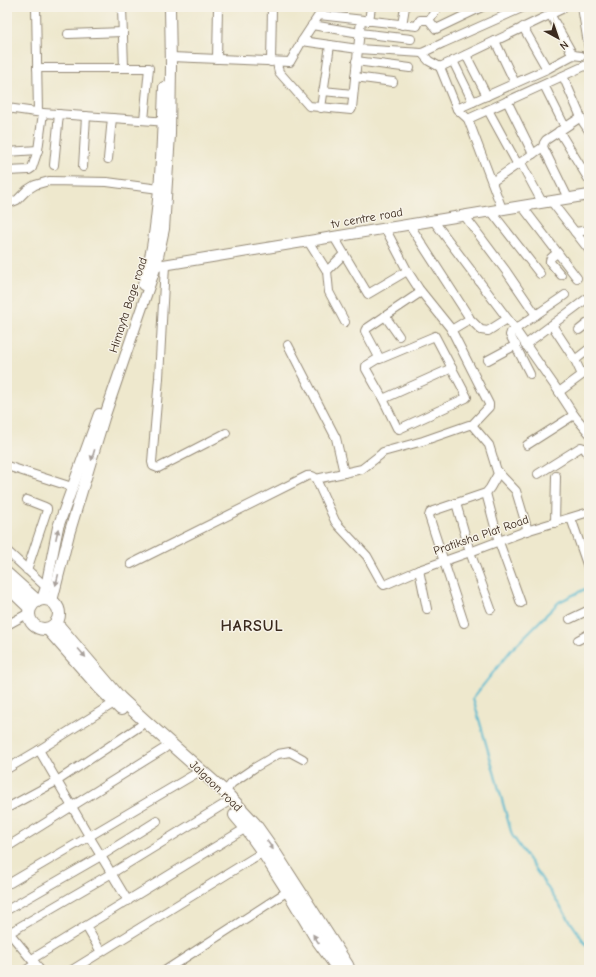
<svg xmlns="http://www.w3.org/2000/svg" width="596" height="977" viewBox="0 0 596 977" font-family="'Comic Neue',sans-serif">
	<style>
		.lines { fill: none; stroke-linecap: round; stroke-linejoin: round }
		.stream { stroke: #51b7cf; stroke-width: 2 }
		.minor-casing { stroke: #948976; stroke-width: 10 }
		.major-casing { stroke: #948976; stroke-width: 12 }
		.highway-casing { stroke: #948976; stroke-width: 14 }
		.minor { stroke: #fff; stroke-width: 8 }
		.major { stroke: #fff; stroke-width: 10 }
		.highway { stroke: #fff; stroke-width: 12 }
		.oneway { fill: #a79f9a }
		.labels { text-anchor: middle; stroke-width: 3; stroke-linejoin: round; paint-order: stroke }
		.street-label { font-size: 12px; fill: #3b2a1e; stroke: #f7f3e8 }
		.district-label { font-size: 16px; font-weight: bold; letter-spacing: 1px; fill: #3b2a1e; stroke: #f7f3e8 }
	</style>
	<rect width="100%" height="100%" fill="#f7f3e8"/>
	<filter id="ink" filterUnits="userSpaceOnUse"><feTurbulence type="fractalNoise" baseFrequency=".025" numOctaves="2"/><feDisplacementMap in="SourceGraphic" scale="8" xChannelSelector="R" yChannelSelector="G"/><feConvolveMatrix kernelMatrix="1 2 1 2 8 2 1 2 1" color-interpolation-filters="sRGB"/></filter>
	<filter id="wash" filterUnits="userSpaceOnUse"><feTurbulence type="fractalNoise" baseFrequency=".012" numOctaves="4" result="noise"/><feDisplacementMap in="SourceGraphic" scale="16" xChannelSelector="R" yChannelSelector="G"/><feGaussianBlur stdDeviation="0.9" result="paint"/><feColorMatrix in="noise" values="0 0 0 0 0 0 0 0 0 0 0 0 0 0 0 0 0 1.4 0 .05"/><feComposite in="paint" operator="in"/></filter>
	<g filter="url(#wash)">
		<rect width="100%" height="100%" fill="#eee8cd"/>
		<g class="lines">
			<path class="stream" d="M589 587 559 602 511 650 473 698 512 835 589 949"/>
		</g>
	</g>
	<g filter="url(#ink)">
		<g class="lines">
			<g class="minor-casing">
				<g id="minor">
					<path d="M36 7 38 112"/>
					<path d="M122 7 124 68"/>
					<path d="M582 7 589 49"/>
					<path d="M550 14 573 55"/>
					<path d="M429 20 438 7"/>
					<path d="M369 21 371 7"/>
					<path d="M312 25 360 33 411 39"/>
					<path d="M402 25 405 7"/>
					<path d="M523 27 547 69"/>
					<path d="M68 34 123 32"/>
					<path d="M302 41 358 49 422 53 443 43 524 7"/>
					<path d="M495 41 515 83"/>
					<path d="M422 53 429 61 440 67"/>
					<path d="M466 55 487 96"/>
					<path d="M171 57 290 62 302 41 319 15 417 26 420 20H429L436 29 482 7"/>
					<path d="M217 59 218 7"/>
					<path d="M356 61 410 68"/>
					<path d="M453 61 473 102"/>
					<path d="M271 62 272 7"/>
					<path d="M277 62 278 68 279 72 309 106 351 110 352 108 361 20"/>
					<path d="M37 68H149L144 120"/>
					<path d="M563 76 583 122 589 131"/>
					<path d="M355 77 393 82"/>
					<path d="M544 85 565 127"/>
					<path d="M323 91 353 94"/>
					<path d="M507 101 533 154"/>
					<path d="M7 108 43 113 168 122"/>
					<path d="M321 108 330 45"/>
					<path d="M457 109 547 69 573 55 581 56"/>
					<path d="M488 110 518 165"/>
					<path d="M468 119 457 109 440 67 453 61 562 9"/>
					<path d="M559 131 589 180"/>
					<path d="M7 152 38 150"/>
					<path d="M108 159 112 118"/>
					<path d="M521 163 542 202"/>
					<path d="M54 165 59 114"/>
					<path d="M83 167 86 116"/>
					<path d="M7 171 29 170 32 168 38 150 43 113"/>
					<path d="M492 182 543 147"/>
					<path d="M568 198 543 147 544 143 546 140 581 117"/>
					<path d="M551 201 589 250"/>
					<path d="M7 204 17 200 27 190 35 185 49 181 107 182 159 189"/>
					<path d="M522 206 577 278"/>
					<path d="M502 209 468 119 589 64"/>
					<path d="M491 211 540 274"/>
					<path d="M464 215 506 271 536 315"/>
					<path d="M433 220 510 322 559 392 574 415 589 433"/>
					<path d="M409 224 469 317 468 320 453 329 452 331 489 404V407L472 425"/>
					<path d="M385 228 408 272 419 289 452 330"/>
					<path d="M575 232 589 230"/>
					<path d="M334 237 368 294 407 271"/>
					<path d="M308 241 327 271 329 292 345 322"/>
					<path d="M558 253C555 255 549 257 550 262L561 275"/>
					<path d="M165 265 159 378 152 462 153 466 158 468 226 433"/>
					<path d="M327 271 344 254"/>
					<path d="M385 316 399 336"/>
					<path d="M469 318 481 330 488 331 507 319"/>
					<path d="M552 325 575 360 582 375 559 392"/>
					<path d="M579 330 589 322"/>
					<path d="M288 345 336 438 344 473"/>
					<path d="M525 345 589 297"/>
					<path d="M379 358 366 366V369L383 399 397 428 399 429 466 398 467 397 435 336 380 359 365 331 366 329 421 292"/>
					<path d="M488 360 516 345"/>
					<path d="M575 360 589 349"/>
					<path d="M530 374 510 335 511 332 565 295"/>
					<path d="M383 399 452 368"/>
					<path d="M527 445 574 415"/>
					<path d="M7 466 72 487"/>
					<path d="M538 474 581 447 584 448 589 455"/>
					<path d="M316 479 362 469 380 455 383 452 423 441 469 425H472L489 445 497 471 516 491 528 531"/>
					<path d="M486 493 499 542 521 603"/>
					<path d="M27 500 45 507 47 508V510L27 570"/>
					<path d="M456 503 470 552 491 609"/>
					<path d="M571 518 589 570"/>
					<path d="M555 523 556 476"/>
					<path d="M7 551 46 587"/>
					<path d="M131 564 307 476C312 475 314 476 316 479L335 521 338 525 367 556 382 583 384 585 387 584 419 570"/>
					<path d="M427 609 419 570 470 552 526 531 589 512"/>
					<path d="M570 619 589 610"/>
					<path d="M464 623 429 516 430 513 433 511 486 493 490 488 499 472"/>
					<path d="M7 625 29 613"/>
					<path d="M578 640 589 634"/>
					<path d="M39 750 89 836 128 901"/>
					<path d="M7 769 39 750 114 703 118 699"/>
					<path d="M225 792 232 783 254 768 278 754 290 752 303 759"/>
					<path d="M7 808 57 781 140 726 145 721"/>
					<path d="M7 847 165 748"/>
					<path d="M10 883 195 774"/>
					<path d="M7 910 101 856 157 821"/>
					<path d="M86 926 101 952"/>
					<path d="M7 930 40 970"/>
					<path d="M9 933 112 873 231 800"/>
					<path d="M32 959 246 828"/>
					<path d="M26 970 36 964"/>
					<path d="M72 970 263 852"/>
					<path d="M166 970 288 891"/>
				</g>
			</g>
			<g class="major-casing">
				<g id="major">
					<path d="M151 267 589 195"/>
					<path d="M143 285C154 249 157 214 160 176 162 146 163 117 164 87"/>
					<path d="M42 599 46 587 58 527 99 414"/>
					<path d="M52 601 69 534 104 418 156 266 164 229 170 134 171 66 170 7"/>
				</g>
			</g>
			<g class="highway-casing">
				<g id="highway">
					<path d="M7 574 37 601"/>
					<path d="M7 586 30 608"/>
					<circle cx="44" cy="614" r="15"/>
					<path d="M56 623 120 698 145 721 225 792 254 823 271 847 347 965 349 970"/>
					<path d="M48 629 100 688 121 709"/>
					<path d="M235 815 246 828 263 852 288 891 316 938 339 970"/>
				</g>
			</g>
			<use href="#minor" class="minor"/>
			<use href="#major" class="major"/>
			<use href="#highway" class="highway"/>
		</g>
		<defs><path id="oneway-solid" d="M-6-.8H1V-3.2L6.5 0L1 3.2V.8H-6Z"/></defs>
		<g class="oneway">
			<use href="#oneway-solid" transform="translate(93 455) rotate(107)"/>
			<use href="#oneway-solid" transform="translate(57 534) rotate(-78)"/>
			<use href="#oneway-solid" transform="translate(57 580) rotate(104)"/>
			<use href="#oneway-solid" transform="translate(82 653) rotate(49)"/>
			<use href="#oneway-solid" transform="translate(270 845) rotate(55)"/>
			<use href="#oneway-solid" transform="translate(316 939) rotate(-124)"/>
		</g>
	</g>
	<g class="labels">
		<g class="street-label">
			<text transform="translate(367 218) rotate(-10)" y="4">tv centre road</text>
			<text transform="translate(128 305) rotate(-72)" y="4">Himayta Bage road</text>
			<text transform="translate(481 535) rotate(-19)" y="4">Pratiksha Plat Road</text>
			<text transform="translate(216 786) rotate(44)" y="4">Jalgaon road</text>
		</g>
		<g class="district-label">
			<text x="252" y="631">HARSUL</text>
		</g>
	</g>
	<rect width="596" height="977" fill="none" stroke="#f7f3e8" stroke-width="24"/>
	<g transform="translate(558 38) rotate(140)" stroke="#f7f3e8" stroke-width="3" paint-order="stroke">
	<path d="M0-3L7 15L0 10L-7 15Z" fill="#3b2a1e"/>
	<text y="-6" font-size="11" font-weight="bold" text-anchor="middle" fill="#3b2a1e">N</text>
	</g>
</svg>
